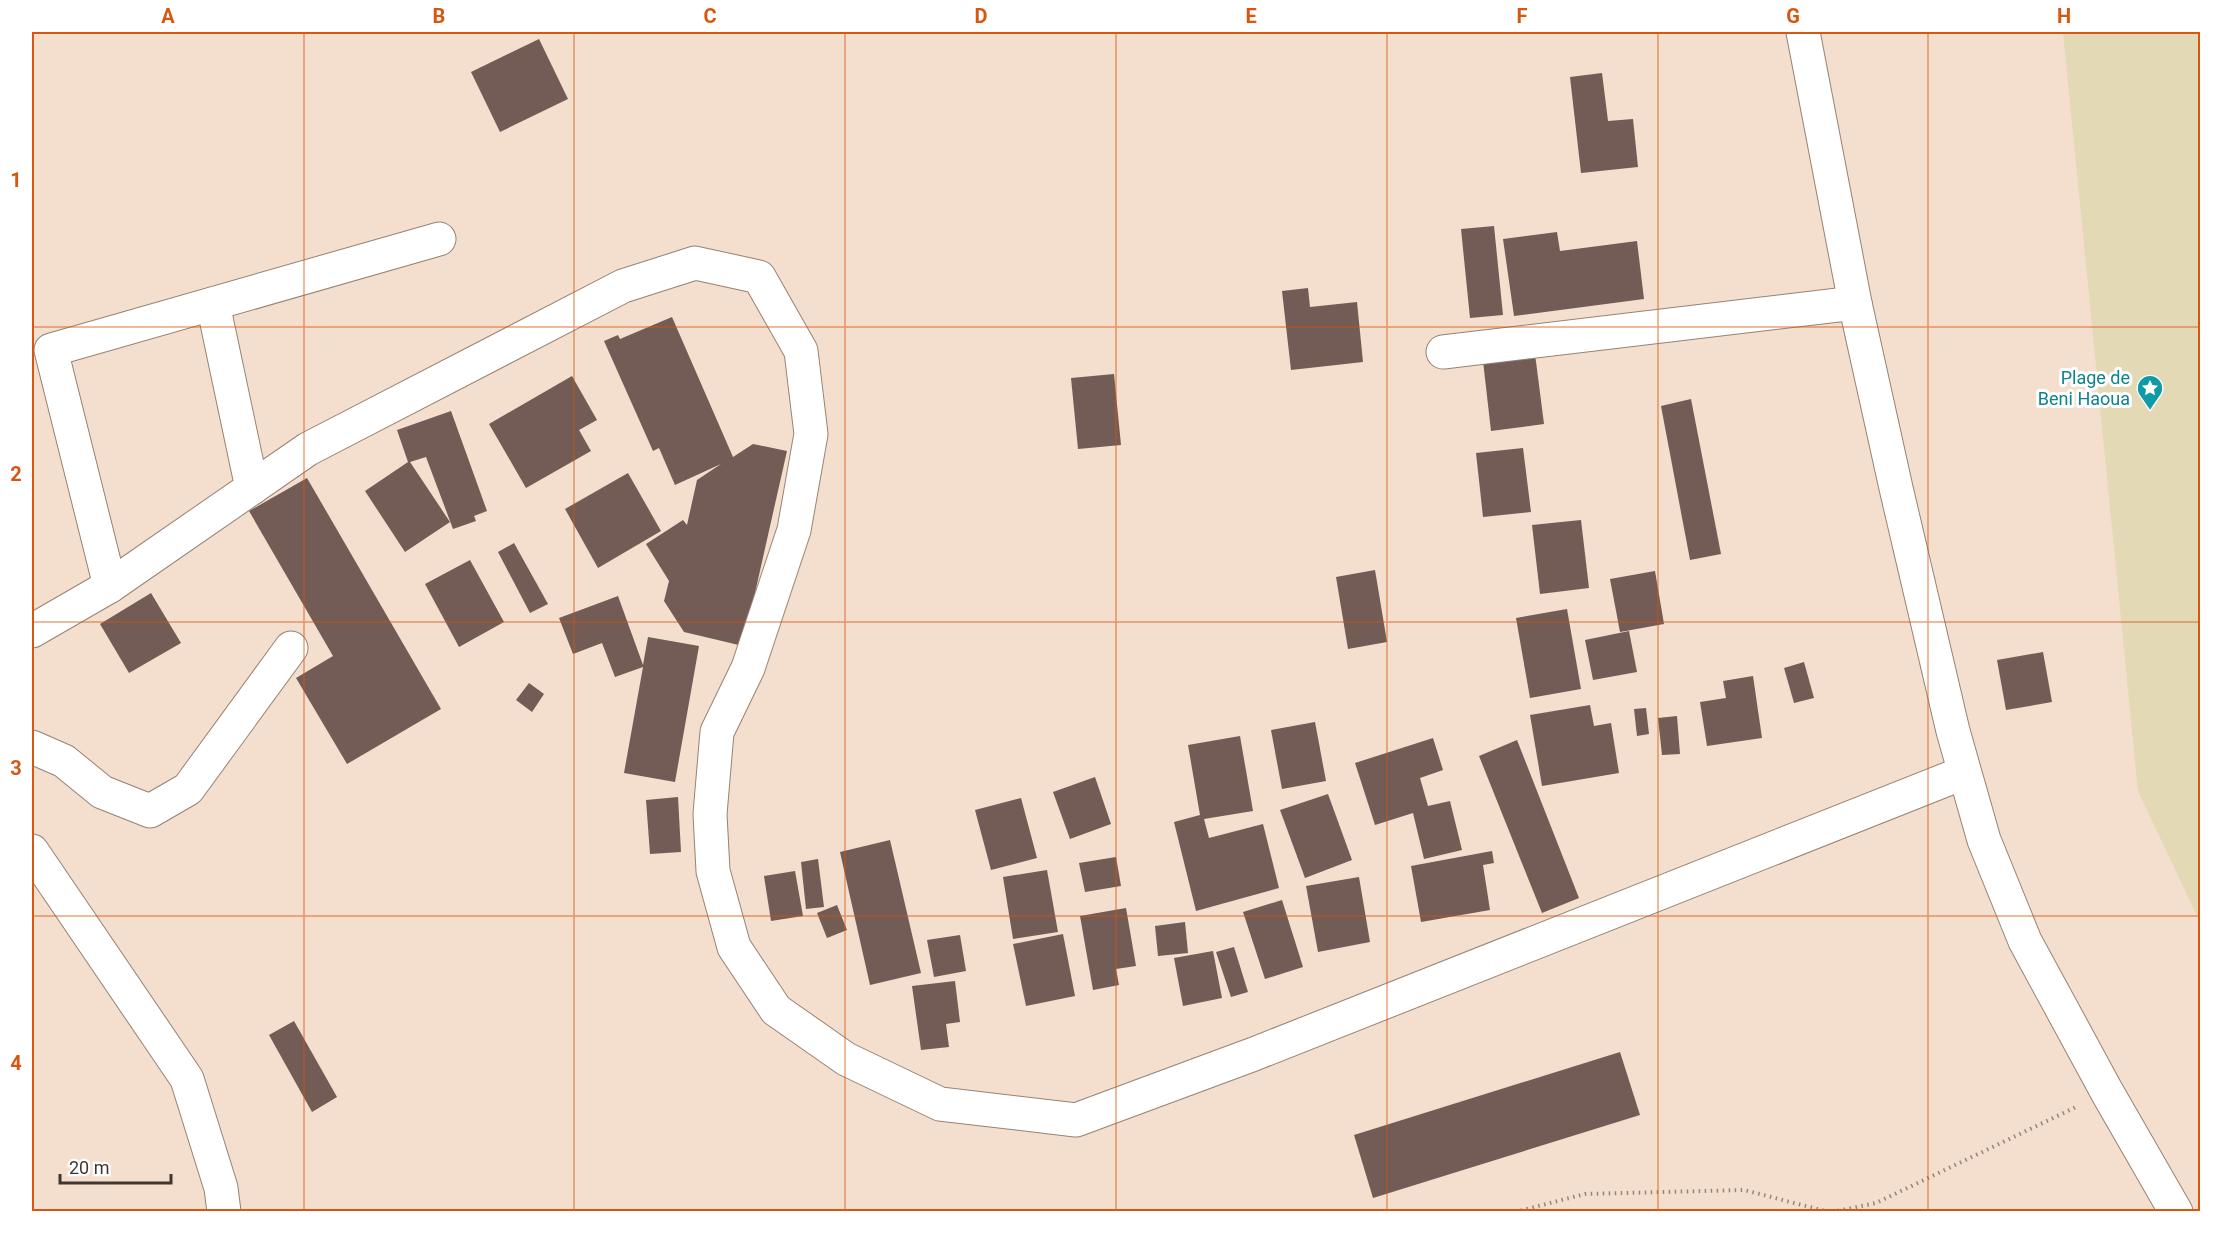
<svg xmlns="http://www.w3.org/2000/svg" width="2232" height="1243" viewBox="0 0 2232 1243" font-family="Roboto,sans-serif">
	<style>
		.sand { fill: #e3d9b4 }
		.building { fill: #735b56 }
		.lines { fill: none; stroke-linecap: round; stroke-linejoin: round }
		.street-casing { stroke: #978273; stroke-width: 35 }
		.primary-casing { stroke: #978273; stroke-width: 35 }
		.path { stroke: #95867b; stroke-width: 4; stroke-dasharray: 1.5 4.5; stroke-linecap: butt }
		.street { stroke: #fff; stroke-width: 33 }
		.primary { stroke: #fff; stroke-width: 33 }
		.grid { fill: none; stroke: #d75610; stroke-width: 1.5; stroke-opacity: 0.55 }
		.labels { text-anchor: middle; stroke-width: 6; stroke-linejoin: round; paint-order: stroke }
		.culture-label { font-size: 18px; fill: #0d838f; stroke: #fff; text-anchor: end }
		.neatline { fill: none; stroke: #d75610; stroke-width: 2 }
		.grid-label { font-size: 20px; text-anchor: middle; font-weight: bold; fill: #d75610 }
	</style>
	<rect width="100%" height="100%" fill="#f4decd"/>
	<path class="sand" d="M2063 32H2200V922L2138 791Z"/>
	<g class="building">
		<path d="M539 39 568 99 500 132 471 72Z"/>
		<path d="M1602 73 1608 121 1633 119 1638 167 1581 173 1570 77Z"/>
		<path d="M1494 226 1503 315 1470 318 1461 229Z"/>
		<path d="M1557 232 1560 251 1637 241 1644 299 1514 316 1503 239Z"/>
		<path d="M1308 288 1310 307 1357 302 1363 362 1291 370 1282 291Z"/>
		<path d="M672 317 733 457 753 444 787 451 743 646 684 632 664 601 669 581 646 544 683 520 687 525 697 480 721 464 675 485 659 448 653 451 604 341 618 335 620 339Z"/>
		<path d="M1535 354 1544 424 1491 431 1483 361Z"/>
		<path d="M1114 374 1121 445 1078 449 1071 378Z"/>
		<path d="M572 376 597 420 579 430 591 451 526 488 489 424Z"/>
		<path d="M1691 399 1721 554 1690 560 1661 406Z"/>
		<path d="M451 411 487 511 474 516 476 521 453 529 426 457 410 462 450 522 405 552 365 491 408 462 397 430Z"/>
		<path d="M1523 448 1531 512 1483 517 1476 453Z"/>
		<path d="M628 473 661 531 598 568 565 509Z"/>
		<path d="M307 478 441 709 347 764 296 678 333 656 249 511Z"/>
		<path d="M1581 520 1589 588 1540 594 1532 525Z"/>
		<path d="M514 543 548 604 530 613 498 552Z"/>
		<path d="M470 560 504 622 459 647 425 584Z"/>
		<path d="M1375 570 1387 642 1348 649 1336 577Z"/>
		<path d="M1655 571 1664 624 1620 632 1610 579Z"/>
		<path d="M151 593 181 643 129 673 100 624Z"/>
		<path d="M618 596 643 665 648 637 699 646 675 782 624 773 643 667 615 677 602 643 573 654 559 618Z"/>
		<path d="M1567 609 1581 689 1530 698 1516 618Z"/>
		<path d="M1629 631 1637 672 1593 680 1585 640Z"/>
		<path d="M2043 652 2052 702 2006 710 1997 660Z"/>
		<path d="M1804 662 1814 698 1794 703 1784 668Z"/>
		<path d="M1753 676 1762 738 1707 746 1700 702 1726 698 1723 681Z"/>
		<path d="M529 683 544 694 532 712 516 700Z"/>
		<path d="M1590 705 1594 726 1611 723 1619 773 1542 786 1530 715Z"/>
		<path d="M1646 708 1649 734 1637 736 1634 709Z"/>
		<path d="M1677 716 1680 754 1662 755 1658 718Z"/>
		<path d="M1315 722 1326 781 1282 789 1271 730Z"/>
		<path d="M1240 736 1253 811 1204 819 1209 838 1263 824 1279 888 1196 911 1174 822 1200 815 1188 745Z"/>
		<path d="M1433 738 1443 770 1420 778 1428 806 1450 801 1462 850 1424 859 1413 813 1375 825 1355 763Z"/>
		<path d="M1517 740 1579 898 1542 913 1479 756Z"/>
		<path d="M1095 777 1111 824 1070 839 1053 792Z"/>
		<path d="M1328 794 1352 860 1305 878 1280 810Z"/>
		<path d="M678 797 681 852 650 854 646 800Z"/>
		<path d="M1021 798 1037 858 991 870 975 810Z"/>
		<path d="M890 840 921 973 870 985 840 852Z"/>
		<path d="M1492 851 1494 863 1483 865 1490 910 1421 922 1411 866Z"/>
		<path d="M1116 857 1121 886 1085 892 1079 863Z"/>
		<path d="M818 859 824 907 806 909 801 862Z"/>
		<path d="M1047 870 1058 932 1013 939 1003 877Z"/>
		<path d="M795 871 803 916 771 921 764 876Z"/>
		<path d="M1359 877 1370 942 1318 952 1306 886Z"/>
		<path d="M1282 900 1303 967 1265 979 1243 912Z"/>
		<path d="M837 905 847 930 827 938 817 913Z"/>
		<path d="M1126 908 1136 966 1116 969 1119 985 1093 990 1080 916Z"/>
		<path d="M1185 922 1188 953 1158 956 1155 926Z"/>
		<path d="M1063 934 1075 996 1026 1006 1013 944Z"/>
		<path d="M960 935 966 971 934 977 927 940Z"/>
		<path d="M1234 947 1248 992 1231 997 1216 952Z"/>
		<path d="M1213 951 1222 998 1183 1006 1174 958Z"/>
		<path d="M955 981 960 1022 946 1024 949 1047 921 1050 912 986Z"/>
		<path d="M294 1021 337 1097 312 1112 269 1035Z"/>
		<path d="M1620 1052 1640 1115 1373 1198 1354 1135Z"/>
	</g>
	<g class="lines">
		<g class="street-casing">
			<g id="street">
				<path d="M1803 32 1855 303 1896 488 1953 731 1984 840 2025 941 2107 1092 2176 1212"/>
				<path d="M213 304 252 488"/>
				<path d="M1443 352 1855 303"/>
				<path d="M110 586 51 350 439 239"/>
				<path d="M32 631 110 586 308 449 623 286 695 263 759 277 801 351 811 434 794 530 748 668 717 732 710 814 713 871 734 947 776 1010 846 1059 940 1104 1076 1120 1254 1054 1963 773"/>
				<path d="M32 747 64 761 102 792 150 811 188 789 291 648"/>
			</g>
		</g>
		<g class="primary-casing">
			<path id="primary" d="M32 851 187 1079 221 1188 224 1212"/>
		</g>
		<g class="path">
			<path d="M1515 1212 1585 1194 1744 1190 1829 1212"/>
			<path d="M1832 1212 1876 1203 2076 1107"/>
		</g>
		<use href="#street" class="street"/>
		<use href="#primary" class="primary"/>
	</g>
	<path class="grid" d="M304 32V1212M574 32V1212M845 32V1212M1116 32V1212M1387 32V1212M1658 32V1212M1928 32V1212M32 327H2200M32 622H2200M32 916H2200"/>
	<defs>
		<g id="sight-pin" transform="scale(1.35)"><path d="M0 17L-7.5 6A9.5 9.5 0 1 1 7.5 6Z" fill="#0f9aa8" stroke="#fff"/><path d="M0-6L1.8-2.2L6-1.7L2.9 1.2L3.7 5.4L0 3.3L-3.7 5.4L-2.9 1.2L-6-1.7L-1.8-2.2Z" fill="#fff"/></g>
	</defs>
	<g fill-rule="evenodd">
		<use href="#sight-pin" x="2150" y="388"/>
	</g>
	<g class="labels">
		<g class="culture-label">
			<text x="2130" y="384">Plage de<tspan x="2130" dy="21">Beni Haoua</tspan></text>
		</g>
	</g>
	<rect width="2232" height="1243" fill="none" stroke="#ffffff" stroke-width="66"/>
	<path d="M60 1174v9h111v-9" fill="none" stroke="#403731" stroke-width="3"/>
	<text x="69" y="1174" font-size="18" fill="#403731" stroke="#ffffff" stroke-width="4.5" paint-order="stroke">20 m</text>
	<rect x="33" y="33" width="2166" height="1177" class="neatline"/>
	<g class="grid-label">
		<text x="168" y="23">A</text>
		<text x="439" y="23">B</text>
		<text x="710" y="23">C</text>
		<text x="981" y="23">D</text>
		<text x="1251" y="23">E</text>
		<text x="1522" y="23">F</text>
		<text x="1793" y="23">G</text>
		<text x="2064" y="23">H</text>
		<text x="16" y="187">1</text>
		<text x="16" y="481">2</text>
		<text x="16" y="775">3</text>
		<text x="16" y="1070">4</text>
	</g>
</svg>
